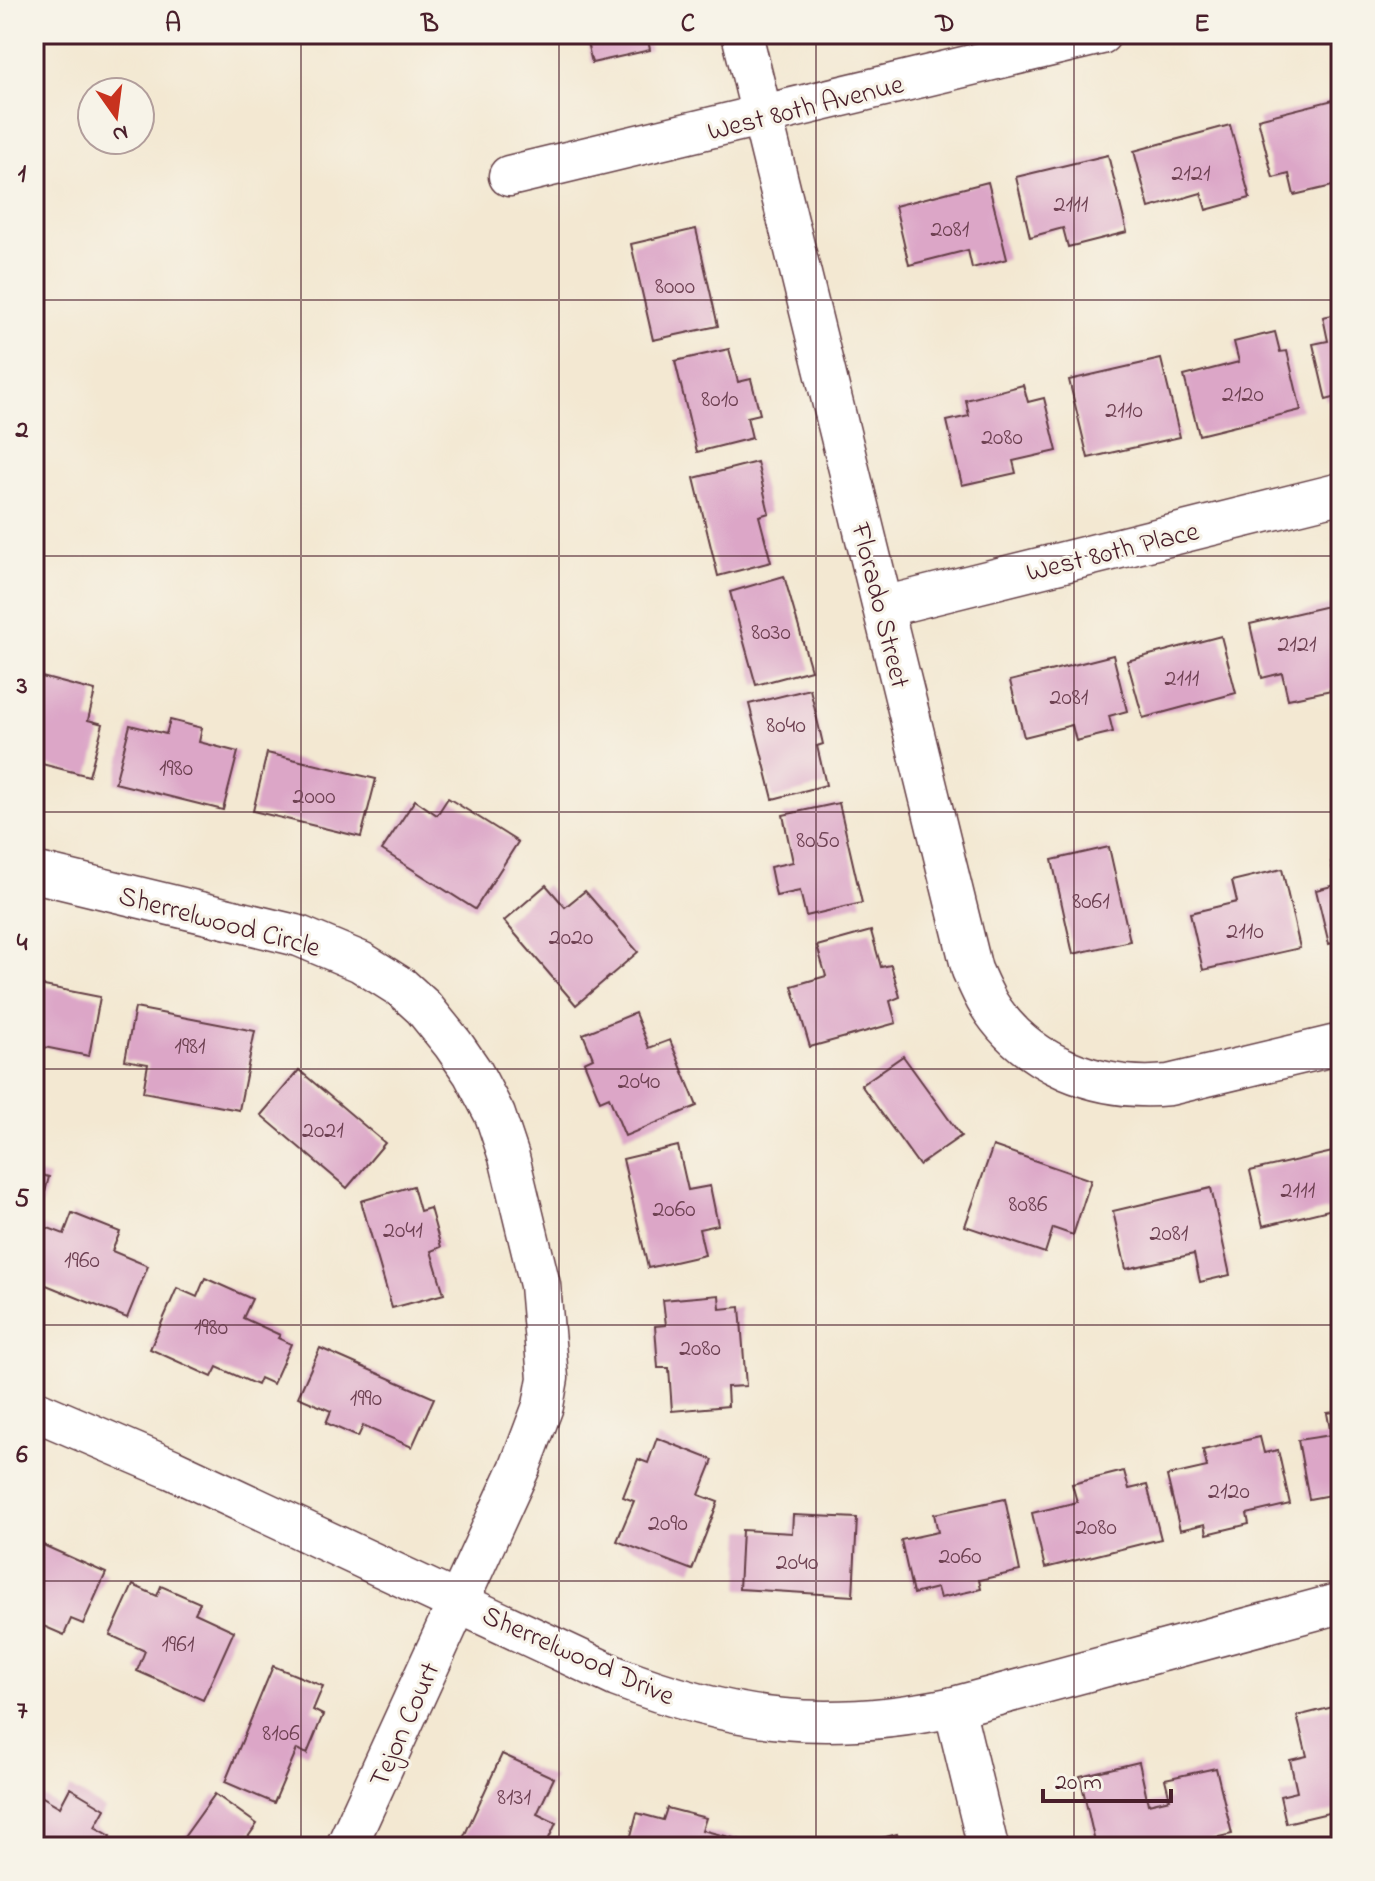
<svg xmlns="http://www.w3.org/2000/svg" width="1375" height="1881" viewBox="0 0 1375 1881" font-family="'Indie Flower',sans-serif">
	<style>
		.building { fill: #dca6c7 }
		.lines { fill: none; stroke-linecap: round; stroke-linejoin: round }
		.street-casing { stroke: #633d44; stroke-width: 43 }
		.street { stroke: #fff; stroke-width: 40 }
		.grid { fill: none; stroke: #4a1f2b; stroke-width: 2; stroke-opacity: 0.55 }
		.labels { text-anchor: middle; stroke-width: 6; stroke-linejoin: round; paint-order: stroke }
		.number-label { font-size: 24px; fill: #6e4152 }
		.street-label { font-size: 28px; fill: #4a1f2b; stroke: #f7f3e8 }
		.neatline { fill: none; stroke: #4a1f2b; stroke-width: 3 }
		.grid-label { font-size: 26px; text-anchor: middle; font-weight: bold; fill: #4a1f2b }
	</style>
	<rect width="100%" height="100%" fill="#f7f3e8"/>
	<filter id="ink" filterUnits="userSpaceOnUse"><feTurbulence type="fractalNoise" baseFrequency=".0125" numOctaves="2"/><feDisplacementMap in="SourceGraphic" scale="16" xChannelSelector="R" yChannelSelector="G"/><feConvolveMatrix kernelMatrix="1 2 1 2 8 2 1 2 1" color-interpolation-filters="sRGB"/></filter>
	<filter id="wash" filterUnits="userSpaceOnUse"><feTurbulence type="fractalNoise" baseFrequency=".006" numOctaves="4" result="noise"/><feDisplacementMap in="SourceGraphic" scale="32" xChannelSelector="R" yChannelSelector="G"/><feGaussianBlur stdDeviation="1.8" result="paint"/><feColorMatrix in="noise" values="0 0 0 0 0 0 0 0 0 0 0 0 0 0 0 0 0 1.4 0 .05"/><feComposite in="paint" operator="in"/></filter>
	<g filter="url(#wash)">
		<rect width="100%" height="100%" fill="#f3e8d2"/>
		<g id="blocks">
			<g class="building">
				<path d="M585 34H647L650 50 592 63Z"/>
				<path d="M1341 98V184L1294 195 1289 174 1273 178 1258 119Z"/>
				<path d="M1230 125 1250 198 1206 210 1201 193 1149 208 1134 151Z"/>
				<path d="M1108 155 1127 232 1068 247 1063 228 1030 237 1016 177Z"/>
				<path d="M988 182 1007 259 972 268 968 250 909 265 895 206Z"/>
				<path d="M696 229 718 326 653 340 631 244Z"/>
				<path d="M1341 313V396L1326 400 1313 344 1328 341 1323 317Z"/>
				<path d="M1275 332 1280 352 1287 351 1301 410 1199 435 1184 376 1239 362 1234 342Z"/>
				<path d="M729 349 738 382 751 379 760 414 747 417 752 438 697 452 675 361Z"/>
				<path d="M1161 359 1180 437 1088 458 1069 380Z"/>
				<path d="M1023 385 1028 402 1044 398 1057 451 1013 461 1016 473 962 485 947 421 969 416 966 400Z"/>
				<path d="M757 462 769 513 759 516 771 562 718 576 694 478Z"/>
				<path d="M784 576 811 670 756 685 730 592Z"/>
				<path d="M1341 603V662L1334 663 1341 688 1288 699 1282 673 1262 678 1250 624Z"/>
				<path d="M1221 636 1236 693 1143 718 1127 661Z"/>
				<path d="M1113 655 1127 711 1109 716 1113 732 1076 741 1072 725 1024 737 1010 681Z"/>
				<path d="M34 675 95 691 88 720 103 724 89 776 34 762Z"/>
				<path d="M810 689 823 744 817 746 826 785 773 799 749 704Z"/>
				<path d="M170 720 202 728 199 742 238 752 223 810 115 783 130 725 166 734Z"/>
				<path d="M267 753 376 779 361 837 253 811Z"/>
				<path d="M448 798 518 842 475 909 382 850 415 800 437 815Z"/>
				<path d="M839 803 862 903 806 916 800 891 776 896 770 867 793 862 783 815Z"/>
				<path d="M1109 847 1130 941 1073 954 1052 860Z"/>
				<path d="M1341 860V941L1329 944 1316 890 1336 885 1331 862Z"/>
				<path d="M1282 869 1300 948 1203 970 1190 913 1237 902 1232 881Z"/>
				<path d="M546 885 565 907 585 891 638 952 576 1005 504 921Z"/>
				<path d="M871 931 881 967 891 965 900 997 890 1001 896 1023 810 1047 792 986 826 976 817 946Z"/>
				<path d="M34 984 100 997 89 1056 34 1045Z"/>
				<path d="M135 1008 255 1031 239 1110 143 1092 148 1064 125 1060Z"/>
				<path d="M635 1013 649 1048 670 1040 697 1106 625 1136 609 1097 600 1101 584 1062 593 1058 583 1034Z"/>
				<path d="M903 1056 961 1136 919 1165 861 1085Z"/>
				<path d="M299 1070 385 1143 347 1188 261 1115Z"/>
				<path d="M678 1146 688 1190 710 1186 718 1225 699 1229 705 1255 648 1268 623 1159Z"/>
				<path d="M993 1146 1091 1180 1073 1235 1053 1228 1045 1253 965 1226Z"/>
				<path d="M1341 1150V1207L1263 1226 1250 1171Z"/>
				<path d="M34 1173 49 1177 35 1229H34Z"/>
				<path d="M413 1186 420 1211 430 1208 441 1247 431 1251 444 1294 392 1308 361 1201Z"/>
				<path d="M1211 1188 1230 1275 1200 1282 1194 1254 1126 1269 1113 1211Z"/>
				<path d="M72 1213 120 1232 112 1251 148 1266 127 1318 34 1280V1247L43 1226 64 1234Z"/>
				<path d="M205 1278 252 1299 243 1318 280 1335 278 1338 291 1344 273 1384 260 1378 257 1385 217 1367 212 1377 150 1349 177 1288 197 1297Z"/>
				<path d="M719 1295 720 1309 740 1307 746 1386 727 1387 728 1406 672 1411 669 1368H658L655 1326 666 1325 663 1300Z"/>
				<path d="M320 1348 434 1398 412 1447 363 1426 358 1437 326 1423 331 1411 298 1397Z"/>
				<path d="M1341 1411V1493L1309 1499 1298 1440 1331 1435 1327 1413Z"/>
				<path d="M1260 1437 1264 1453 1278 1450 1290 1504 1247 1514 1249 1524 1207 1534 1205 1524 1180 1530 1167 1476 1207 1467 1203 1450Z"/>
				<path d="M657 1438 713 1460 699 1495 718 1502 692 1570 617 1541 634 1501 623 1497 638 1459 648 1463Z"/>
				<path d="M1124 1471 1129 1489 1147 1485 1161 1539 1045 1568 1032 1513 1077 1502 1072 1484Z"/>
				<path d="M1005 1499 1020 1571 979 1580 981 1589 940 1598 937 1588 913 1594 901 1540 938 1532 934 1514Z"/>
				<path d="M793 1515 857 1518 853 1596 739 1589 742 1530 792 1533Z"/>
				<path d="M34 1541 106 1573 83 1624 71 1619 64 1635 34 1622Z"/>
				<path d="M133 1585 157 1596 161 1586 200 1603 195 1613 234 1631 203 1700 137 1671 145 1651 110 1635Z"/>
				<path d="M273 1666 323 1686 313 1710 323 1715 307 1754 297 1749 274 1803 225 1782Z"/>
				<path d="M1341 1705V1810L1286 1823 1280 1796 1297 1792 1290 1760 1307 1756 1297 1716Z"/>
				<path d="M502 1754 554 1778 537 1814 556 1823 545 1847H459Z"/>
				<path d="M1139 1762 1148 1804 1170 1799 1165 1779 1216 1768 1232 1834 1175 1847H1096L1080 1776Z"/>
				<path d="M70 1788 105 1809 95 1827 111 1836 104 1847H34V1792L60 1807Z"/>
				<path d="M215 1794 257 1824 241 1847H177Z"/>
				<path d="M667 1808 706 1818 702 1830 756 1844V1847H628L637 1813 663 1820Z"/>
				<path d="M897 1834 901 1847H852V1846Z"/>
				<path d="M1341 1837V1847H1316L1315 1843Z"/>
			</g>
		</g>
	</g>
	<g filter="url(#ink)">
		<use href="#blocks" fill-opacity="0" stroke="#633d44" stroke-width="2"/>
		<g class="lines">
			<g class="street-casing">
				<g id="street">
					<path d="M742 34 972 970C977 981 982 993 988 1003 1026 1065 1100 1092 1169 1085L1341 1044"/>
					<path d="M509 176 1101 34"/>
					<path d="M883 607 1341 493"/>
					<path d="M34 872 299 936 361 962 402 988 423 1007 453 1044 473 1073 495 1115 509 1157 540 1285 548 1378 543 1406 520 1467 346 1847"/>
					<path d="M34 1410 172 1469 617 1677C737 1723 828 1733 954 1707L1341 1603"/>
					<path d="M954 1707 988 1847"/>
				</g>
			</g>
			<use href="#street" class="street"/>
		</g>
	</g>
	<path class="grid" d="M301 34V1847M559 34V1847M816 34V1847M1074 34V1847M34 300H1341M34 556H1341M34 812H1341M34 1069H1341M34 1325H1341M34 1581H1341"/>
	<g class="labels">
		<g class="number-label">
			<text x="1191" y="180">2121</text>
			<text x="1071" y="211">2111</text>
			<text x="950" y="236">2081</text>
			<text x="675" y="293">8000</text>
			<text x="1243" y="401">2120</text>
			<text x="720" y="406">8010</text>
			<text x="1124" y="417">2110</text>
			<text x="1002" y="444">2080</text>
			<text x="771" y="639">8030</text>
			<text x="1297" y="651">2121</text>
			<text x="1182" y="685">2111</text>
			<text x="1069" y="704">2081</text>
			<text x="786" y="732">8040</text>
			<text x="176" y="775">1980</text>
			<text x="314" y="803">2000</text>
			<text x="818" y="847">8050</text>
			<text x="1091" y="908">8061</text>
			<text x="1245" y="938">2110</text>
			<text x="571" y="944">2020</text>
			<text x="190" y="1053">1981</text>
			<text x="639" y="1088">2040</text>
			<text x="323" y="1137">2021</text>
			<text x="1298" y="1197">2111</text>
			<text x="1028" y="1211">8086</text>
			<text x="674" y="1216">2060</text>
			<text x="403" y="1237">2041</text>
			<text x="1169" y="1240">2081</text>
			<text x="82" y="1267">1960</text>
			<text x="211" y="1334">1980</text>
			<text x="700" y="1355">2080</text>
			<text x="366" y="1405">1990</text>
			<text x="1229" y="1498">2120</text>
			<text x="668" y="1530">2090</text>
			<text x="1096" y="1534">2080</text>
			<text x="960" y="1563">2060</text>
			<text x="797" y="1569">2040</text>
			<text x="178" y="1651">1961</text>
			<text x="281" y="1740">8106</text>
			<text x="514" y="1804">8131</text>
		</g>
		<g class="street-label">
			<text transform="translate(805 106) rotate(-14)" y="10">West 80th Avenue</text>
			<text transform="translate(1112 550) rotate(-14)" y="10">West 80th Place</text>
			<text transform="translate(882 605) rotate(76)" y="10">Florado Street</text>
			<text transform="translate(220 920) rotate(15)" y="10">Sherrelwood Circle</text>
			<text transform="translate(579 1654) rotate(24)" y="10">Sherrelwood Drive</text>
			<text transform="translate(403 1724) rotate(-66)" y="10">Tejon Court</text>
		</g>
	</g>
	<rect width="1375" height="1881" fill="none" stroke="#f7f3e8" stroke-width="88"/>
	<g transform="translate(116 116) rotate(166)"><circle r="38" fill="#f7f3e8" stroke="#b29e9c" stroke-width="2"/>
	<path d="M0-6L14 30L0 20L-14 30Z" fill="#c8321e"/>
	<text y="-12" font-size="22" font-weight="bold" text-anchor="middle" fill="#4a1f2b">N</text>
	</g>
	<path d="M1043 1789v12h128v-12" fill="none" stroke="#4a1f2b" stroke-width="4"/>
	<text x="1055" y="1789" font-size="24" fill="#4a1f2b" stroke="#f7f3e8" stroke-width="6" paint-order="stroke">20 m</text>
	<rect x="44" y="44" width="1287" height="1793" class="neatline"/>
	<g class="grid-label">
		<text x="173" y="31">A</text>
		<text x="430" y="31">B</text>
		<text x="688" y="31">C</text>
		<text x="945" y="31">D</text>
		<text x="1202" y="31">E</text>
		<text x="22" y="181">1</text>
		<text x="22" y="437">2</text>
		<text x="22" y="693">3</text>
		<text x="22" y="950">4</text>
		<text x="22" y="1206">5</text>
		<text x="22" y="1462">6</text>
		<text x="22" y="1718">7</text>
	</g>
</svg>
